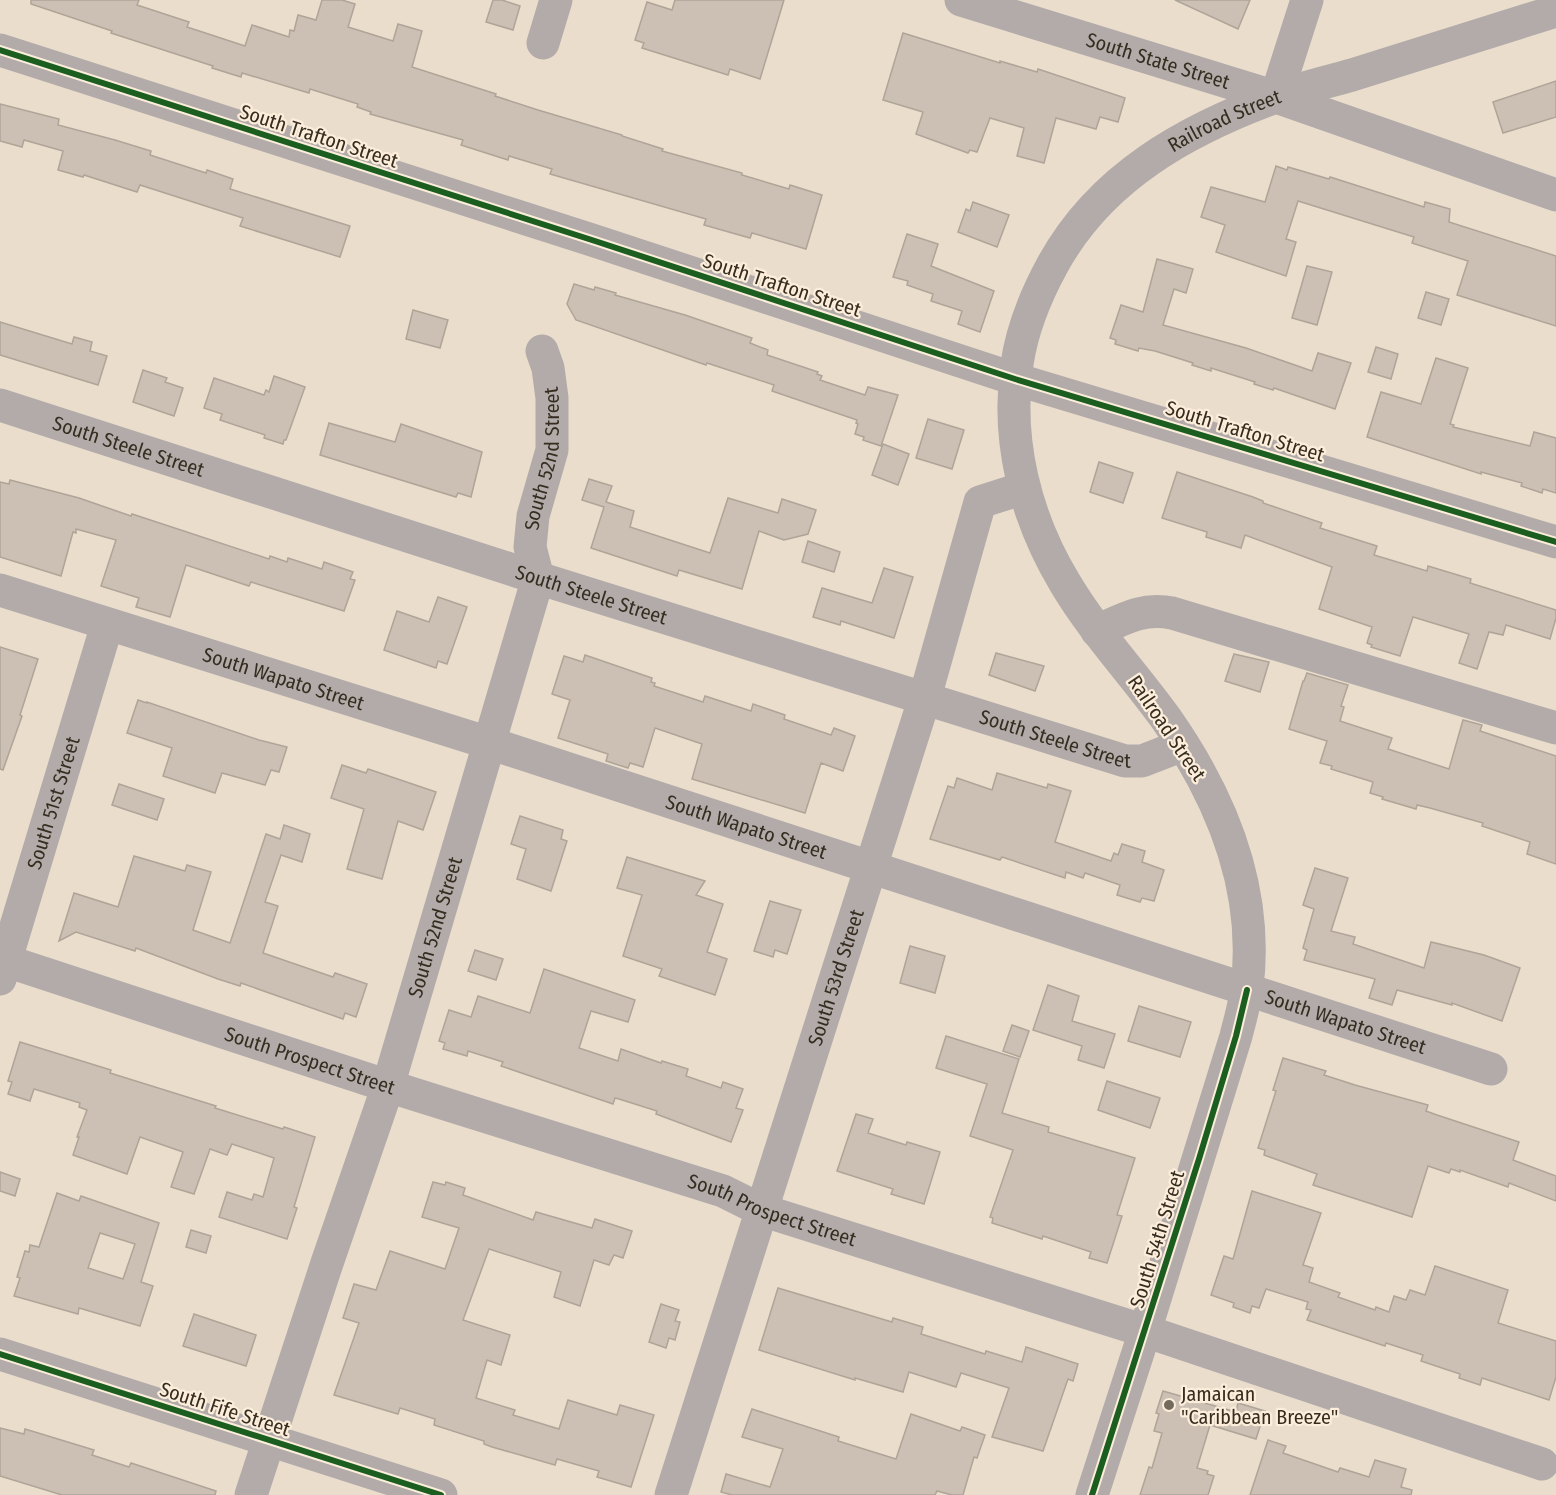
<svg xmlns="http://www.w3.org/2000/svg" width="1556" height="1495" viewBox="0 0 1556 1495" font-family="'Fira Sans Condensed',sans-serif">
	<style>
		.building { fill: #cbc0b3; stroke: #afa498; stroke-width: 1.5; fill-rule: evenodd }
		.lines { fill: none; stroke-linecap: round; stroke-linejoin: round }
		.minor { stroke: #b2aba9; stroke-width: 33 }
		.cycleway-casing { stroke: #fceedb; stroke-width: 10 }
		.cycleway { stroke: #1b5e20; stroke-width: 6 }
		.poi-dot { fill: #756b5c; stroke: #fceedb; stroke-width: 2 }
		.labels { text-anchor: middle; stroke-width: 4.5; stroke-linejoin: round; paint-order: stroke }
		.street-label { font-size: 20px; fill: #362d20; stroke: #fceedb }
		.poi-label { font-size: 20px; fill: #362d20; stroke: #fceedb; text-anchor: start }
	</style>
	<rect width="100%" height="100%" fill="#eaddcc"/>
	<g class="building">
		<path d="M31 0H139L137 5 189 22 187 27 245 46 252 25 289 37 290 30 294 31 298 15 316 20 322 0H342L355 4 348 27 393 41 398 24 422 31 412 67 496 94 495 96 538 110 622 135V136L663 149 662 151 742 173V175L789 189 790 185 822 195 806 249 752 233 750 238 704 225 706 219 550 174 552 169 509 156 508 160 461 145 463 140 370 114 371 112 357 107 358 104 310 89 309 93 242 73 241 77 212 68 213 66 111 33 112 31 31 4Z"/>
		<path d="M493 0H502L520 6 513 30 486 22Z"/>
		<path d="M675 0H784L760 79 730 69 728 75 642 48 644 43 635 40 647 2 672 10Z"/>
		<path d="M1175 0H1250L1238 29Z"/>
		<path d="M903 33 1000 63V61L1037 72 1038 69 1125 98 1118 122 1100 117 1096 129 1056 118 1044 163 1017 156 1024 128 990 118 977 152 970 150 968 153 916 134 923 112 883 100Z"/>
		<path d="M1556 81V117L1503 133 1493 102Z"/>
		<path d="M0 104 59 119 58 125 115 140 151 151 150 155 206 173 207 170 233 179 230 189 350 226 340 257 240 226 243 218 140 185 137 192 84 175 83 177 58 170 63 151 24 140 22 147 0 141Z"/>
		<path d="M1276 166 1287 170 1288 167 1329 179 1330 177 1424 207 1425 202 1450 209 1449 222 1556 256V326L1457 295 1468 261 1412 243 1414 237 1298 201 1286 239 1296 242 1286 276 1216 252 1225 225 1201 217 1211 187 1265 202Z"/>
		<path d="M973 202 1009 215 997 247 958 232 966 209 970 211Z"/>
		<path d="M907 234 938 244 931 266 994 291 980 332 958 324 962 311 931 301 933 294 907 285 908 281 893 277Z"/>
		<path d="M1157 259 1193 269 1186 293 1174 289 1163 325 1246 348 1312 371 1318 353 1351 363 1335 409 1274 388 1273 390 1254 384 1255 382 1211 368V371L1192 365 1193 363 1155 351 1139 348 1138 351 1115 344 1116 340 1110 338 1121 305 1143 312Z"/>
		<path d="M1307 266 1332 272 1317 325 1292 318Z"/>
		<path d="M574 284 594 290 595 287 616 293 615 295 685 315 752 338 750 343 768 350 767 355 818 372 817 374 822 376 820 380 865 395 868 387 898 395 881 446 863 440 864 437 855 434 858 424 856 423 857 420 772 391 774 385 707 363 706 365 576 320 567 304Z"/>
		<path d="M1426 292 1449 299 1441 325 1418 318Z"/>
		<path d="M413 310 448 320 440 348 406 339Z"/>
		<path d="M0 322 72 344 74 337 92 342 90 351 107 356 98 385 0 355Z"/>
		<path d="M1376 347 1398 354 1391 379 1368 372Z"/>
		<path d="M1436 358 1468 368 1450 424 1454 425 1453 427 1530 446 1534 432 1556 438V493L1543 489 1542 493 1521 486 1522 483 1481 472V474L1367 437 1381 392 1421 404Z"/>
		<path d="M143 370 167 378 165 382 183 388 174 416 133 402Z"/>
		<path d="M274 376 305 387 286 440H284L283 444 264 438 265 435 220 420 222 414 204 408 214 378 264 395 266 390 269 392Z"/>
		<path d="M928 419 964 430 952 469 916 458Z"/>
		<path d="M329 423 395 442 401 424 482 452 471 497 458 493 456 497 320 455Z"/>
		<path d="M883 444 909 454 898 485 872 475Z"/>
		<path d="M1099 462 1133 473 1123 503 1090 492Z"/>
		<path d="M1177 472 1253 497 1263 501V503L1322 523 1320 528 1377 546 1374 555 1427 571 1428 566 1471 579 1470 583 1556 610V618L1550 639 1506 625 1503 635 1489 632 1477 669 1459 663 1469 634 1413 617 1400 656 1371 647 1372 645 1367 643 1372 627 1319 609 1332 567 1245 535 1241 548 1206 537 1207 532 1162 518Z"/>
		<path d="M589 479 612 486 606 502 634 511 630 527 710 553 728 498 778 513 782 499 816 510 808 534 784 540 759 531 742 589 679 570 677 576 591 548 604 507 582 500Z"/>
		<path d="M10 480 79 498 131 516 132 514 269 559 270 556 287 562 288 558 322 569 324 562 353 572 350 579 355 580 344 611 251 582 249 586 186 565 170 617 136 607 139 598 101 586 116 540 76 529V533L73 532 61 576 0 557V482L9 484Z"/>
		<path d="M808 541 840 552 834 572 802 562Z"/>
		<path d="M884 568 913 577 894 638 841 621 840 625 813 617 822 588 872 603Z"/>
		<path d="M438 597 467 607 447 664 438 661 436 668 384 650 397 611 429 622Z"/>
		<path d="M0 647 38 659 20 715 22 716 3 770 0 769Z"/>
		<path d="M996 653 1044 666 1035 691 989 675Z"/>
		<path d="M1234 654 1269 662 1260 692 1225 681Z"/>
		<path d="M585 655 652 678 651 682 655 683 654 686 703 702 705 696 751 711 753 704 785 715 784 719 831 735 834 728 855 736 843 771 821 763 805 813 692 779 702 744 655 728 643 767 630 763 628 768 606 761 608 754 558 738 570 700 552 694 564 656 583 662Z"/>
		<path d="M1307 673 1348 685 1341 706 1344 707 1340 721 1392 738 1388 749 1449 769 1463 720 1482 725 1480 731 1556 756V864L1527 854 1530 842 1482 826 1483 823 1430 808 1417 805 1416 809 1382 799 1383 797 1370 793 1373 782 1331 769 1332 766 1320 763 1327 741 1289 729 1303 681H1304Z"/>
		<path d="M138 700 147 703V702L259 740 287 747 279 772 271 770 265 785 222 773 215 793 163 776 172 748 127 733Z"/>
		<path d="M342 765 366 773 368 769 436 792 423 830 398 821 382 879 347 869 364 809 331 798Z"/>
		<path d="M997 773 1047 788 1048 784 1071 791 1055 842 1111 861 1114 853 1118 855 1122 844 1145 851 1142 862 1164 870 1154 901 1142 898 1140 902 1117 895 1120 885 1085 873 1083 878 1066 872 1065 878 1002 857 1000 860 930 839 948 786 954 788 957 778 992 790Z"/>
		<path d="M119 784 164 799 157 820 112 805Z"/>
		<path d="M520 816 563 830 561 839 567 841 551 891 517 879 526 849 511 844Z"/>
		<path d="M284 825 310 834 302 862 281 855 265 902 278 906 263 953 333 977 335 973 367 984 356 1017 345 1013 343 1019 241 983 240 986 218 979 136 948 135 951 76 932 59 941 74 893 118 907 134 856 185 871 187 865 211 872 193 930 230 943 266 834 280 839Z"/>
		<path d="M627 857 705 881 696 895 723 904 707 952 727 959 715 995 659 976 662 969 623 956 642 895 617 888Z"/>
		<path d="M1315 868 1348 878 1331 931 1355 937 1353 944 1424 968 1431 942 1484 955 1520 968 1502 1021 1452 1003V1005L1397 990 1392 1005 1369 998 1375 979 1304 960 1307 950 1303 948 1314 909 1303 905Z"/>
		<path d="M770 901 801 910 787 954 775 950 773 957 754 951Z"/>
		<path d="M910 946 945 956 935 993 900 983Z"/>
		<path d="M475 950 503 959 496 980 468 971Z"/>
		<path d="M544 969 635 1000 628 1022 591 1011 579 1048 618 1061 621 1049 661 1063 662 1061 688 1069 686 1076 721 1088 723 1082 743 1089 736 1108 743 1110 731 1142 656 1114 657 1111 619 1099 615 1098 613 1104 501 1066 503 1062 468 1051 467 1056 443 1049 445 1043 439 1041 449 1010 471 1017 478 996 530 1013Z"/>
		<path d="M1048 985 1079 996 1072 1021 1115 1034 1104 1068 1078 1060 1082 1046 1033 1030Z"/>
		<path d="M1139 1006 1191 1022 1180 1057 1128 1041Z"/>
		<path d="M1012 1025 1029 1031 1020 1057 1003 1051Z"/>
		<path d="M946 1036 1019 1059 1002 1113 1049 1127 1048 1132 1135 1158 1117 1215 1122 1216 1107 1263 1089 1258 1091 1252 1043 1236 1042 1239 992 1223 993 1218 990 1217 1013 1150 970 1136 987 1084 936 1068Z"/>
		<path d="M20 1042 111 1070 110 1073 216 1106 215 1108 283 1129 284 1127 315 1137 294 1207 297 1208 287 1239 219 1217 227 1192 252 1200 254 1194 263 1197 274 1158 232 1144 227 1155 210 1149 194 1194 171 1187 183 1152 140 1137 127 1174 73 1155 79 1137H77L87 1110 79 1107 80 1103 34 1089 30 1101 8 1094 12 1082 8 1081Z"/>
		<path d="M1283 1058 1326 1071 1324 1075 1355 1085 1428 1105 1426 1111 1437 1115 1519 1142 1513 1160 1556 1176V1201L1509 1183 1508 1187 1460 1170V1172L1451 1169 1449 1173 1428 1166 1412 1217 1313 1185 1317 1174 1264 1155 1265 1150 1258 1148 1276 1091 1273 1090Z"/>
		<path d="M1107 1081 1160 1098 1150 1128 1098 1110Z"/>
		<path d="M856 1114 873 1119 868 1133 906 1145 907 1142 940 1152 924 1204 891 1194 893 1189 837 1171Z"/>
		<path d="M0 1172 20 1179 15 1196 0 1191Z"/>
		<path d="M433 1182 445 1185 446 1182 465 1188 463 1195 533 1220 536 1212 592 1228 595 1219 632 1231 623 1258 614 1255 609 1265 594 1260 580 1306 554 1297 561 1272 489 1249 463 1320 510 1335 501 1365 487 1360 476 1398 515 1410 513 1415 559 1429 568 1400 617 1415 620 1405 654 1415 631 1487 597 1477 599 1471 557 1459 555 1465 492 1447 484 1444V1441L434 1425 435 1419 400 1408 398 1414 334 1395 359 1323 343 1318 354 1284 376 1290 390 1251 445 1269 459 1228 422 1217Z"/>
		<path d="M1252 1191 1321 1213 1303 1265 1313 1268 1309 1282 1340 1293 1338 1297 1375 1310 1376 1307 1389 1312 1394 1296 1406 1300 1410 1290 1425 1295 1435 1266 1508 1290 1498 1323 1556 1341V1377L1549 1400 1482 1378 1480 1385 1459 1378 1460 1374 1421 1361 1423 1355 1386 1343 1385 1346 1307 1320 1311 1310 1306 1309 1308 1302 1266 1289 1259 1308 1252 1306 1250 1313 1233 1307 1234 1303 1211 1295 1224 1256 1233 1259Z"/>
		<path d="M57 1193 79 1201 81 1196 159 1223 141 1282 153 1286 140 1326 79 1308 78 1314 14 1296 20 1278 17 1277 25 1251 29 1252 30 1245 39 1247ZM100 1233 135 1244 123 1279 88 1268Z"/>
		<path d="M191 1230 211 1236 206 1253 186 1247Z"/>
		<path d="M778 1288 892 1322 893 1318 923 1327 921 1334 985 1354 986 1351 1022 1362 1026 1347 1078 1364 1073 1381 1068 1379 1043 1451 992 1437 1009 1388 961 1373 956 1387 909 1372 903 1392 855 1378V1380L759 1350Z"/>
		<path d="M661 1304 679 1310 675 1321 680 1322 675 1340 669 1338 666 1348 649 1342Z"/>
		<path d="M194 1314 256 1335 246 1366 183 1346Z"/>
		<path d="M1163 1391 1236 1412 1238 1403 1265 1411 1256 1439 1210 1425 1197 1468 1208 1471 1207 1474 1214 1476 1208 1495H1140L1149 1467 1152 1468 1162 1433 1154 1431 1159 1414 1156 1413Z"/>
		<path d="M752 1409 839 1437 838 1441 896 1459 911 1414 960 1431 962 1427 985 1435 977 1458 974 1457 963 1495H952L937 1491 935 1495H732L721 1492 726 1474 770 1487 783 1449 742 1437Z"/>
		<path d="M0 1428 24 1434 25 1429 94 1450 92 1455 129 1467 131 1463 216 1491 215 1495H62L0 1476Z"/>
		<path d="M1268 1440 1286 1446 1283 1453 1338 1472 1340 1468 1369 1477 1375 1460 1406 1469 1401 1487 1412 1490 1411 1495H1250Z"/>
	</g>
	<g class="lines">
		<g class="minor">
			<path id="s1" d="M961 0 1276 97 1556 195"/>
			<path d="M543 43 556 0"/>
			<path d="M0 50 595 241 1015 379 1556 542"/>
			<path d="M1276 97 1307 0"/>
			<path id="s2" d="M0 405 538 578 1125 761H1142L1183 745"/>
			<path id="s3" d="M0 590 489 743 1491 1069"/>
			<path d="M1097 631C1123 619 1143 607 1172 613L1556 728"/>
			<path id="s4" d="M0 959 388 1086 723 1191 761 1210 1145 1331 1542 1464"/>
			<path id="s5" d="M0 979 107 625"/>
			<path d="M0 1354 441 1495"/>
			<path id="s6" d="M251 1495 327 1263 388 1086 538 578 530 547 533 516 552 450V398L548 368 542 351"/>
			<path id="s7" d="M671 1495 925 697 980 502 1024 488"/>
			<path id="s8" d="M1092 1495 1145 1331 1236 1036C1240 1020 1245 1003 1247 987 1259 890 1222 799 1167 720 1134 674 1094 632 1065 583 1025 517 1006 440 1017 364 1022 329 1036 295 1053 264 1101 177 1186 130 1276 97 1301 88 1327 82 1352 75 1420 53 1488 32 1556 11"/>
		</g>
		<g class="cycleway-casing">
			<g id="cycleway">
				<path d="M0 50 595 241 1015 379 1556 542"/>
				<path d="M0 1354 441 1495"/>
				<path d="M1092 1495 1199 1159 1236 1036 1247 990"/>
			</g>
		</g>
		<use href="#cycleway" class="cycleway"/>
	</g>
	<circle class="poi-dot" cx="1169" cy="1405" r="6"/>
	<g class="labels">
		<g class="street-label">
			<text dy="7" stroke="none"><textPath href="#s1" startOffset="206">South State Street</textPath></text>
			<text dy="7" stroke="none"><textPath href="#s8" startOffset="1551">Railroad Street</textPath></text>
			<text transform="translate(319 136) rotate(18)" y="7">South Trafton Street</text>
			<text transform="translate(782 285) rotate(18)" y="7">South Trafton Street</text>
			<text transform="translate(1245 431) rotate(17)" y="7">South Trafton Street</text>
			<text dy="7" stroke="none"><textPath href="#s2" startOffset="135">South Steele Street</textPath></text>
			<text dy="7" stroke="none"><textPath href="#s6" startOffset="1083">South 52nd Street</textPath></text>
			<text dy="7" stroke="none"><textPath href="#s2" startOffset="621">South Steele Street</textPath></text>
			<text dy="7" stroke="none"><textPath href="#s3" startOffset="297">South Wapato Street</textPath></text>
			<text transform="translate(1167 728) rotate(56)" y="7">Railroad Street</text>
			<text dy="7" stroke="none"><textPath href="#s2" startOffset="1107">South Steele Street</textPath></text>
			<text dy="7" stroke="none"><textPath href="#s5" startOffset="184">South 51st Street</textPath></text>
			<text dy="7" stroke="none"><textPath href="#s3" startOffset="783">South Wapato Street</textPath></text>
			<text dy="7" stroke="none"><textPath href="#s6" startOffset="597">South 52nd Street</textPath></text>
			<text dy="7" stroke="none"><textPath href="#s7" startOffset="543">South 53rd Street</textPath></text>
			<text dy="7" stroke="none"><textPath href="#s3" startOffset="1413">South Wapato Street</textPath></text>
			<text dy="7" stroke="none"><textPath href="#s4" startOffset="326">South Prospect Street</textPath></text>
			<text dy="7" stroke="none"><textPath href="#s4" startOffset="812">South Prospect Street</textPath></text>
			<text transform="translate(1157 1239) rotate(-73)" y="7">South 54th Street</text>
			<text transform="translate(225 1409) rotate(18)" y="7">South Fife Street</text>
		</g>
		<g class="poi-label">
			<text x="1181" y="1401">Jamaican<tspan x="1181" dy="23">"Caribbean Breeze"</tspan></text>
		</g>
	</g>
</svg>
